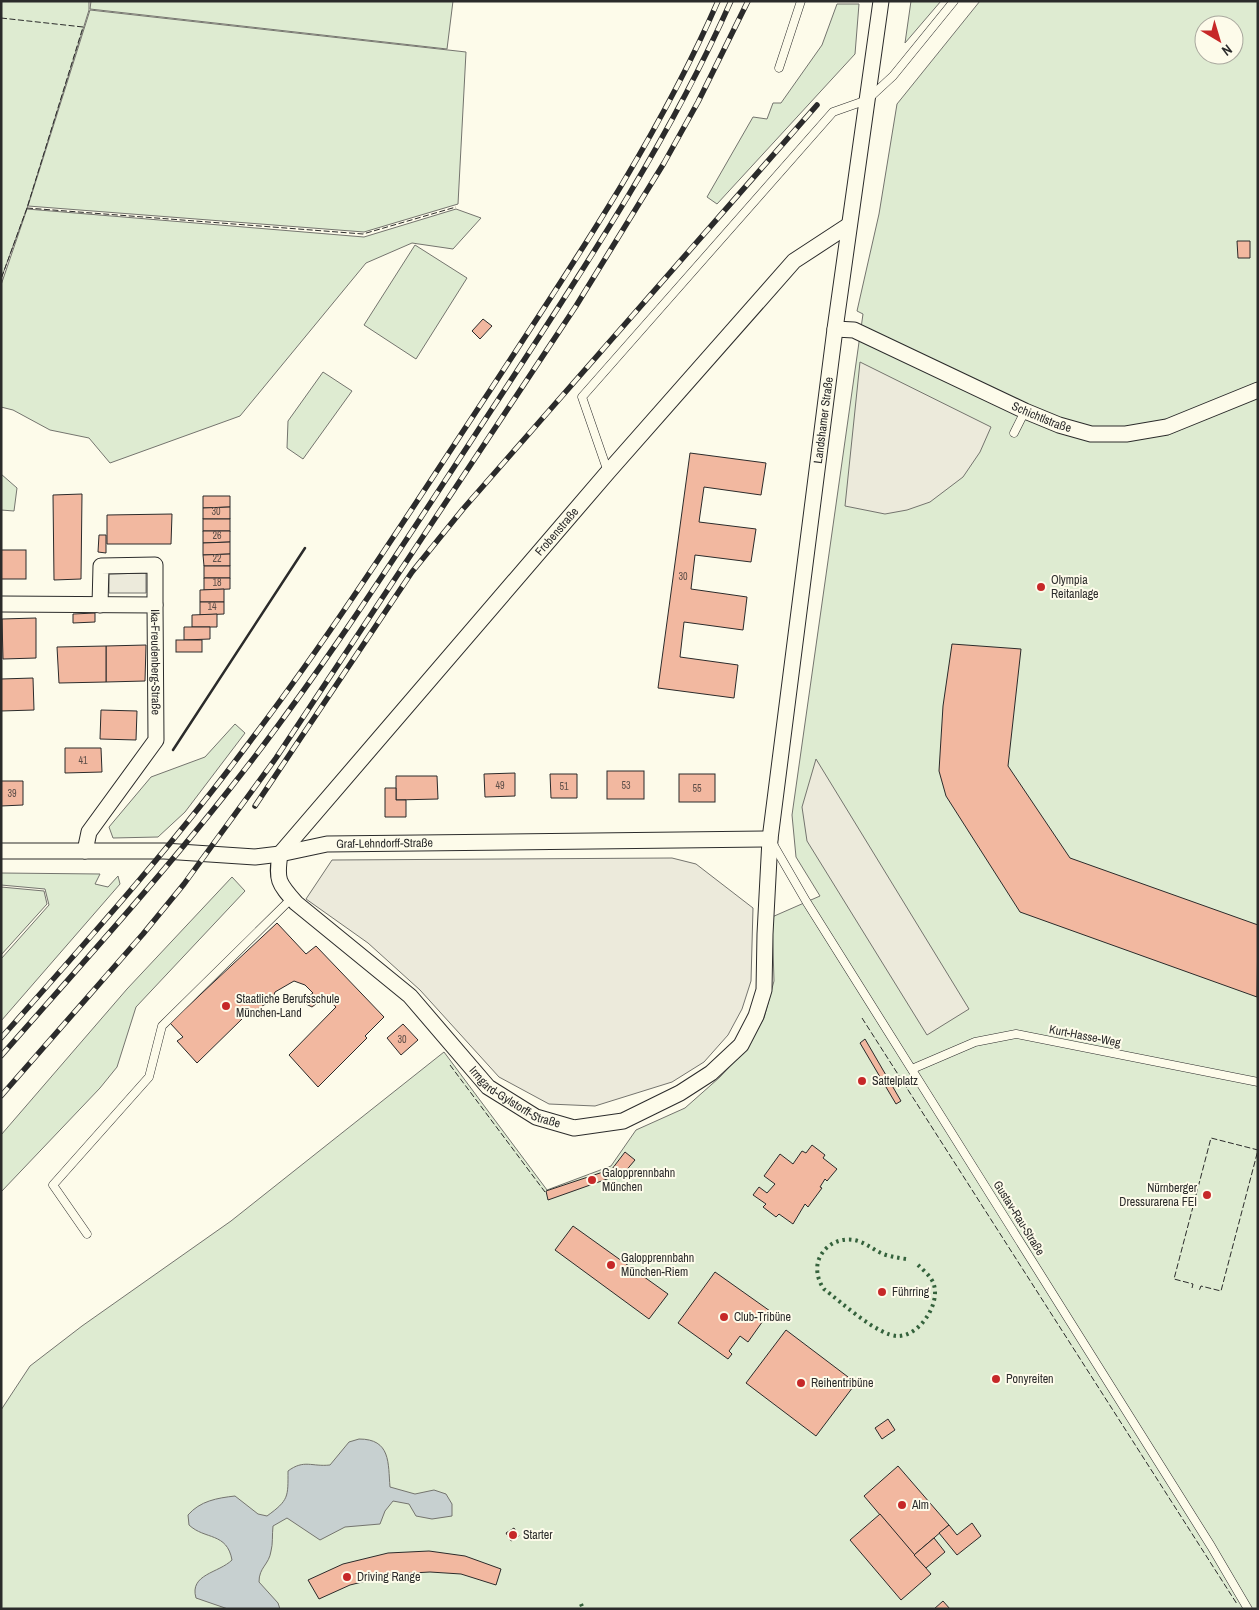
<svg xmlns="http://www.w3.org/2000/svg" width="1259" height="1610" viewBox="0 0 1259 1610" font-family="'Archivo Narrow',sans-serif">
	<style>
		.green { fill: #deebd1; stroke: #74746e; fill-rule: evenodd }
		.parking { fill: #eceadb; stroke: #74746e }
		.water { fill: #c7d0d0; stroke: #74746e }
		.building { fill: #f2b8a0; stroke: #2b2b2b }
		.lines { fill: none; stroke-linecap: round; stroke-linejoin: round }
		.service-casing { stroke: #2b2b2b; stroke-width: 9 }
		.minor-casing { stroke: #2b2b2b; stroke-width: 17 }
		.service { stroke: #fdfbea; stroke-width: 8 }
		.minor { stroke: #fdfbea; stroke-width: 15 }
		.rail-casing { stroke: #2b2b2b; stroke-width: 5.5 }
		.rail { stroke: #fdfbea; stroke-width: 4; stroke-dasharray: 11; stroke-linecap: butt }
		.hedge { stroke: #34623c; stroke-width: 4; stroke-dasharray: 2.5 4; stroke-linecap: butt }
		.fence { stroke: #2b2b2b; stroke-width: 1; stroke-dasharray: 6 2.5; stroke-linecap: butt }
		.wall { stroke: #2b2b2b; stroke-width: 2.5 }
		.poi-dot { fill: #c62828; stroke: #fdfbea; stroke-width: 2 }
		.labels { text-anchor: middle; stroke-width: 4; stroke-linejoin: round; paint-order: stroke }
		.number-label { font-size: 10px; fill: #5d4e48 }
		.street-label { font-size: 12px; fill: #2b2b2b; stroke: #fdfbea }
		.poi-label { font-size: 12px; fill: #2b2b2b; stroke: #fdfbea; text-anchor: start }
	</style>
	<rect width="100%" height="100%" fill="#fdfbea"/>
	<g class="green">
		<path d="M1 1H89V10L27 208 1 279Z"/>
		<path d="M91 1H453L447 49 90 9Z"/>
		<path d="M911 1H941L905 43Z"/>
		<path d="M980 1H1258V1609H1V1410L30 1366 82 1326 231 1221 444 1052 547 1190 611 1166 636 1130 685 1108 720 1077 745 1050 764 1018 774 981 772 917 820 896 796 857 792 815 863 314 857 311 879 214 897 104ZM1204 25H1234V55H1204Z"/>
		<path d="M837 4H859L855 54 717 204 707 197 753 117 767 119 773 103H781L822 45Z"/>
		<path d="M90 10 466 52 458 204 364 232 28 206Z"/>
		<path d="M27 209 364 237 456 209 481 218 453 249 412 243 366 263 240 416 110 463 89 438 50 430 13 410 1 407V285Z"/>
		<path d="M415 245 467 278 416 359 364 325Z"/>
		<path d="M323 372 352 391 303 459 287 448 288 421Z"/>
		<path d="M1 474 17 488 14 511 1 510Z"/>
		<path d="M235 724 245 733 185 812 158 837 113 838 109 827 151 777 205 757Z"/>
		<path d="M1 873 100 874 95 884 108 887 118 876 120 884 1 1021V959L49 905 45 889 1 885Z"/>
		<path d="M232 877 245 891 136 1007 117 1067 100 1088 1 1192V1135L127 989Z"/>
		<path d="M1 887 44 891 47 904 1 955Z"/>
	</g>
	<g class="parking">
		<path d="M860 362 991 427 980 452 963 477 930 502 907 510 885 514 845 506Z"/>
		<path d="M146 573V593H109V574Z"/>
		<path d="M816 759 969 1009 927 1035 807 841 802 807Z"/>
		<path d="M672 858 696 864 753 908 751 981 742 1009 728 1035 704 1062 672 1082 595 1106 549 1104 499 1077 420 990 368 943 306 899 332 860Z"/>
	</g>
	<path class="water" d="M359 1439C391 1439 388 1463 390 1487L415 1494 434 1490 446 1494 452 1504V1516L432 1519 416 1516 409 1504 393 1501 385 1511 380 1524 345 1527 320 1540 287 1518 273 1526C272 1535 273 1544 271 1551 269 1565 259 1567 259 1582L278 1603 280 1609H228L196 1598C189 1574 219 1573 232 1560 227 1532 205 1540 189 1525L188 1515C200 1501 217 1498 235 1496L258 1514 267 1516C289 1500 288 1497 288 1471 304 1459 312 1467 330 1465L349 1442Z"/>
	<g class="building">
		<path d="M1237 241H1250V258H1238Z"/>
		<path d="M483 319 492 326 480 339 472 331Z"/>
		<path d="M690 453 766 463 761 495 704 487 699 522 756 529 751 562 695 555 691 589 747 597 743 630 684 622 680 657 738 665 734 698 658 688Z"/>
		<path d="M82 494 81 579 54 580 53 495Z"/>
		<path d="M203 496H230V507L203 508Z"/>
		<path d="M230 507V519H203V508Z"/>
		<path d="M172 514 171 544H107V515Z"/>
		<rect x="203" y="519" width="27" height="12"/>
		<path d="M203 531H230V542L203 543Z"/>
		<path d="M99 535H106V553L98 552Z"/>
		<path d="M230 542V554L203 555V543Z"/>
		<rect x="1" y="550" width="25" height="29"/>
		<path d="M230 554V566H204L203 555Z"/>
		<rect x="204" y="566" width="26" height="12"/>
		<path d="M204 578H230V589L204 590Z"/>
		<path d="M224 589V602H200V590Z"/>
		<path d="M200 602H224V614L200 615Z"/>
		<path d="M95 613V622L73 623V614Z"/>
		<path d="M217 614V627H192V615Z"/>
		<path d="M36 618V658L3 659 2 619Z"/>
		<path d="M184 627H210V639L184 640Z"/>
		<rect x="176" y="640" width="26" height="12"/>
		<path d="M952 644 1021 649 1008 766 1070 858 1258 925 1257 997 1020 912 946 796 939 771 943 706Z"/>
		<path d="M146 645 145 681 106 682V646Z"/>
		<path d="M106 646V682L59 683 57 647Z"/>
		<path d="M33 678 34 710 1 711V679Z"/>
		<path d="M101 710 137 711 136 740 100 739Z"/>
		<path d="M65 748H101L102 772 65 773Z"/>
		<rect x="607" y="771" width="37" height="28"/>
		<path d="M515 773V796L485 797 484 774Z"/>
		<path d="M550 774H577V798H551Z"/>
		<rect x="679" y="774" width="36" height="28"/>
		<path d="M396 776H437L438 799 396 800Z"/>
		<path d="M1 781H23V805L1 806Z"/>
		<path d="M385 788H396V800H406V817H385Z"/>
		<path d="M277 923 306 954 316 946 384 1017 365 1036 367 1038 318 1087 289 1055 336 1007 325 997 312 1007 306 1004V998L313 993 305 985 294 981 275 992 272 1000 243 1018 197 1063 177 1041 183 1037 170 1023Z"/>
		<path d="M403 1024 418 1040 401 1055 387 1038Z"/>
		<path d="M865 1039 901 1101 896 1104 860 1043Z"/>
		<path d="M812 1145 825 1155 823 1158 837 1169 827 1181 825 1179 820 1187 822 1188 808 1207 805 1204 793 1224 779 1214 776 1217 763 1207 766 1204 753 1195 759 1187 767 1193 775 1184 764 1176 780 1154 793 1164 802 1151 806 1153Z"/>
		<path d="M625 1152 635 1160 624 1173 548 1200 546 1191 612 1169Z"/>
		<path d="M573 1226 668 1294 649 1319 555 1250Z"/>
		<path d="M715 1272 770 1311 748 1342 740 1336 729 1351 732 1354 728 1359 678 1323Z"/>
		<path d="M786 1330 856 1383 816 1436 746 1383Z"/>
		<path d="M888 1419 895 1430 882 1439 875 1428Z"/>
		<path d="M898 1466 949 1525 914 1555 864 1496Z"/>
		<path d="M880 1514 931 1574 901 1600 850 1540Z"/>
		<path d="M972 1523 981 1536 957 1555 939 1533 949 1525 957 1535Z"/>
		<path d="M514 1528 519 1536 511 1541 506 1533Z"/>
		<path d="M934 1538 945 1552 926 1568 914 1555Z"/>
		<path d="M429 1551 465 1556 501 1569 496 1585 461 1574 430 1572 394 1574 350 1585 319 1599 308 1580 343 1564 388 1553Z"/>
		<path d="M943 1601 950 1609H934Z"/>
	</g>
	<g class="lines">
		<g class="service-casing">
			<g id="service">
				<path d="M779 68 801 1"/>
				<path d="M1014 433 1025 411"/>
				<path d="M608 472 582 397 833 112 867 100 893 76 954 1"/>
				<path d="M773 844 806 901 1211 1546 1248 1609"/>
				<path d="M912 1069 975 1042 1016 1034 1258 1082"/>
				<path d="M87 1234 53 1185 149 1077 162 1026 292 898"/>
			</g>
		</g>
		<g class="minor-casing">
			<g id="minor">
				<path id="s1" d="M835 329 854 330 1025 411 1059 425 1091 434H1126L1167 427 1258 390"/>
				<path id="s2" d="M1 604 155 605 156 740 89 832 85 851"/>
				<path d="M100 605 101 566 155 565V605"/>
				<path id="s3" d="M1 851H164L255 857 280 854 327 844 770 839"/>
				<path id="s4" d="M280 854C276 880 278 883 296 903L410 996 488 1087 536 1117 574 1128 623 1121 680 1093 711 1073 741 1045 756 1016 764 990 765 934 770 839 835 329 881 1"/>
				<path id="s5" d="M280 854 608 472 794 261 849 225"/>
			</g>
		</g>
		<use href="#service" class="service"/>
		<use href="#minor" class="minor"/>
		<g class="rail-casing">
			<g id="rail">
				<path d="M255 806 412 572 463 509 817 105"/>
				<path d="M1 1038C88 940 176 842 254 736 337 626 411 510 487 395 570 268 657 141 718 1"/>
				<path d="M1 1056C79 967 159 879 232 786 328 664 411 532 496 403 581 273 668 143 731 1"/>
				<path d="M1 1096 143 934 184 884 276 758 576 306 664 163 698 102 748 1"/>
			</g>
		</g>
		<use href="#rail" class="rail"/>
		<g class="hedge">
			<path d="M906 1259C899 1258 893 1257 886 1255 876 1252 868 1244 858 1241 842 1236 825 1244 819 1259 815 1269 818 1281 824 1289 841 1302 878 1336 898 1336 919 1336 940 1305 934 1285 932 1277 923 1270 917 1264"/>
			<path d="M581 1604 583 1609"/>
		</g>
		<g class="fence">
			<path d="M1 18 83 27 27 208 1 279"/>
			<path d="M27 208 363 234 456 207"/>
			<path d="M862 1018 1237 1604"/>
			<path d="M450 1065 545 1192"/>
			<path d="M1192 1288 1193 1284 1174 1279 1211 1138 1258 1150 1221 1291 1201 1286 1199 1291"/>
		</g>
		<path class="wall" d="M173 750 305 548"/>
	</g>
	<g class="poi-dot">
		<circle cx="1041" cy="587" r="5"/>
		<circle cx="226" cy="1006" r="5"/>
		<circle cx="862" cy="1081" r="5"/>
		<circle cx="592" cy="1180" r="5"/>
		<circle cx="1207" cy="1195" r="5"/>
		<circle cx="611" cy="1265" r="5"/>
		<circle cx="882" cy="1292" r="5"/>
		<circle cx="724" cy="1317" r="5"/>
		<circle cx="996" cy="1379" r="5"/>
		<circle cx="801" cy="1383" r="5"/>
		<circle cx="902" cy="1505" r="5"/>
		<circle cx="513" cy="1535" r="5"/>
		<circle cx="347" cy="1577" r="5"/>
	</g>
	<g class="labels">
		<g class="number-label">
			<text x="216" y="515">30</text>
			<text x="217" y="539">26</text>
			<text x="217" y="562">22</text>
			<text x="683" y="580">30</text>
			<text x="217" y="586">18</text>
			<text x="212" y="610">14</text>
			<text x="83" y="764">41</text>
			<text x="500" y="789">49</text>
			<text x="626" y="789">53</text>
			<text x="564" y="790">51</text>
			<text x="697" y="792">55</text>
			<text x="12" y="797">39</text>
			<text x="402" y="1043">30</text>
		</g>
		<g class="street-label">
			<text dy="4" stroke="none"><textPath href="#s1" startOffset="226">Schichtlstraße</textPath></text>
			<text dy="4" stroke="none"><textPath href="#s4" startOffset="1242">Landshamer Straße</textPath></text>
			<text dy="4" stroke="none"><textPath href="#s5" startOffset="425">Frobenstraße</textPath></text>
			<text dy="4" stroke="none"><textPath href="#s2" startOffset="211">Ika-Freudenberg-Straße</textPath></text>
			<text dy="4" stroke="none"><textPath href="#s3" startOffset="385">Graf-Lehndorff-Straße</textPath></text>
			<text transform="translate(1085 1036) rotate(11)" y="4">Kurt-Hasse-Weg</text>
			<text dy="4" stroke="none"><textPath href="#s4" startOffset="350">Irmgard-Gylstorff-Straße</textPath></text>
			<text transform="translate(1019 1218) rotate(58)" y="4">Gustav-Rau-Straße</text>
		</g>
		<g class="poi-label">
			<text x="1051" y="584">Olympia<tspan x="1051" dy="14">Reitanlage</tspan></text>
			<text x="236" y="1003">Staatliche Berufsschule<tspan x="236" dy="14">München-Land</tspan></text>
			<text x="872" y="1085">Sattelplatz</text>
			<text x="602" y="1177">Galopprennbahn<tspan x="602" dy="14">Műnchen</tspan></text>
			<text x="1197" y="1192" text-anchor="end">Nürnberger<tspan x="1197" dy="14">Dressurarena FEI</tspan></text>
			<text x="621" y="1262">Galopprennbahn<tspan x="621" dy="14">München-Riem</tspan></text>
			<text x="892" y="1296">Führring</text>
			<text x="734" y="1321">Club-Tribüne</text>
			<text x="1006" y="1383">Ponyreiten</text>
			<text x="811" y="1387">Reihentribüne</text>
			<text x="912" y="1509">Alm</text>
			<text x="523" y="1539">Starter</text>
			<text x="357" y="1581">Driving Range</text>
		</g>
	</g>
	<rect width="1259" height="1610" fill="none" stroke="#2b2b2b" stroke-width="5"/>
	<g transform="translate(1219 40) rotate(142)"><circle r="24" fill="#fdfbea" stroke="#a9a89e"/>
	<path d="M0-4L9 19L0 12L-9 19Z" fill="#c62828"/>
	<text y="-8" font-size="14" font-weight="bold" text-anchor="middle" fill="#2b2b2b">N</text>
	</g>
</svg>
